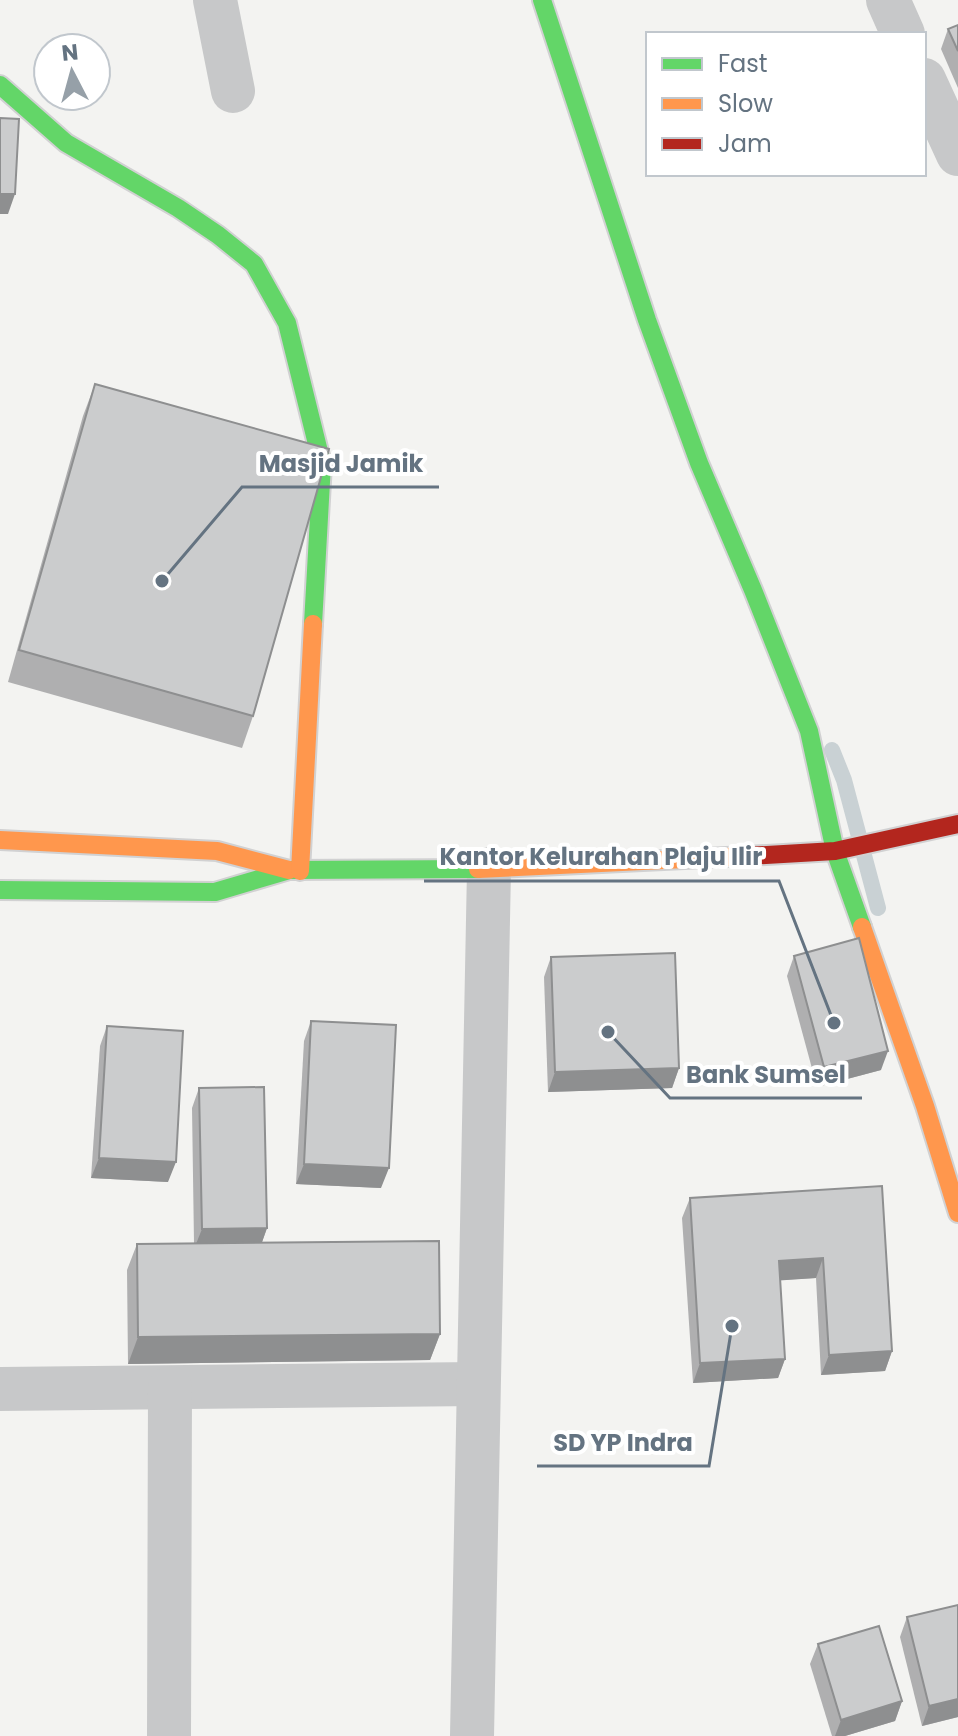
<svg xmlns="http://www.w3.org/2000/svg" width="958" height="1736" viewBox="0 0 958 1736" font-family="Poppins,sans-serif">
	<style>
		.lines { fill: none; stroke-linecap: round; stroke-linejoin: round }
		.stream { stroke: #c9d1d4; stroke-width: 16 }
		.fast-casing { stroke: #d1d1d2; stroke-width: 22 }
		.slow-casing { stroke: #d1d1d2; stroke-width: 22 }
		.jam-casing { stroke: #d1d1d2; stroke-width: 22 }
		.street { stroke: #c7c8c9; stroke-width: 44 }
		.fast { stroke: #63d668; stroke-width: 18 }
		.slow { stroke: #ff974d; stroke-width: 18 }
		.jam { stroke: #b3261e; stroke-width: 18 }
		.wall { fill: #afafb0 }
		.shaded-wall { fill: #8e8f90 }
		.building { fill: #cbcccd; stroke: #8e8f90; stroke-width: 2 }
		.leader { fill: none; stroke: #647381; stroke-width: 3 }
		.callout-dot { fill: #647381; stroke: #fff; stroke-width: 3 }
		.callout-label { font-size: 24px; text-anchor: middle; font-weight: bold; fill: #647381; stroke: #fff; stroke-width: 8; stroke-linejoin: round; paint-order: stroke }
	</style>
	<rect width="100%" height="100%" fill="#f3f3f1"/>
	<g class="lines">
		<path class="stream" d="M832 750 844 780 878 908"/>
		<g class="fast-casing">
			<g id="fast">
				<path d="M542 0 647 320 699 463 753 590 809 731 835 851 862 927"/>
				<path d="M0 85 66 143 178 208 218 235 254 264 287 323 322 464 313 624"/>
				<path d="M0 890 215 892 289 870 478 869"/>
			</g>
		</g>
		<g class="slow-casing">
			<g id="slow">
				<path d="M0 840 217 851 289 870"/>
				<path d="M478 869 747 856"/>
				<path d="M300 871 313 624"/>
				<path d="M862 927 925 1106 958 1213"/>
			</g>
		</g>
		<g class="jam-casing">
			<path id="jam" d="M747 856 835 851 958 824"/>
		</g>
		<g class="street">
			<path d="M215 0 233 91"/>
			<path d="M888 0 903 34"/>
			<path d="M924 80 958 154"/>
			<path d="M0 1389 478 1384"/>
			<path d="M169 1736 170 1388"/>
			<path d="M472 1736 489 869"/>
		</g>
		<use href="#fast" class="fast"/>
		<use href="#slow" class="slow"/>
		<use href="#jam" class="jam"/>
	</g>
	<g class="wall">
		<path d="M958 25V88L941 49 948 29Z"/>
		<path d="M95 384 253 716 242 748 8 682 83 416Z"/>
		<path d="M794 956 881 1070 817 1087 787 976Z"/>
		<path d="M551 957 679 1068 672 1088 548 1092 544 977Z"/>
		<path d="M311 1021 381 1188 296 1184 304 1041Z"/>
		<path d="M107 1026 168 1182 91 1178 100 1046Z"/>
		<path d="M199 1088 267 1228 262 1242 440 1334 430 1360 128 1364 127 1270 137 1244 194 1243 192 1108Z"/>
		<path d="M882 1186 892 1351 885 1371 821 1375 816 1278 780 1280 785 1359 778 1378 693 1383 682 1218 690 1198Z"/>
		<path d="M958 1605V1717L922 1726 900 1637 907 1617Z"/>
		<path d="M818 1644 902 1701 895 1721 845 1736H832L810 1664Z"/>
	</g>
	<g class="shaded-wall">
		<path d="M0 194H15L8 214H0Z"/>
		<path d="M888 1051 881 1070 817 1087 824 1067Z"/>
		<path d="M679 1068 672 1088 548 1092 555 1072Z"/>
		<path d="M99 1158 176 1162 168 1182 91 1178Z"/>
		<path d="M304 1164 389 1168 381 1188 296 1184Z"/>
		<path d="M267 1228 260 1248 194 1249 202 1229Z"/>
		<path d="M823 1258 816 1278 772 1281 779 1261Z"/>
		<path d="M440 1334 430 1360 128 1364 138 1337Z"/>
		<path d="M892 1351 885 1371 821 1375 829 1355Z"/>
		<path d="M785 1359 778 1378 693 1383 700 1363Z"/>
		<path d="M958 1699V1717L922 1726 929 1706Z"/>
		<path d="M902 1701 895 1721 845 1736H835L841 1720Z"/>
	</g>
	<g class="building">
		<path d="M958 25V51L948 29Z"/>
		<path d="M0 118 19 119 15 194H0Z"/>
		<path d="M95 384 329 449 253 716 19 650Z"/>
		<path d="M859 938 888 1051 824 1067 794 956Z"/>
		<path d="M675 953 679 1068 555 1072 551 957Z"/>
		<path d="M311 1021 396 1025 389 1168 304 1164Z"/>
		<path d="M107 1026 183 1031 176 1162 99 1158Z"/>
		<path d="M264 1087 267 1228 202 1229 199 1088Z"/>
		<path d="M882 1186 892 1351 829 1355 823 1258 779 1261 785 1359 700 1363 690 1198Z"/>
		<path d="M439 1241 440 1334 138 1337 137 1244Z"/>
		<path d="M958 1605V1699L929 1706 907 1617Z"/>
		<path d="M879 1626 902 1701 841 1720 818 1644Z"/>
	</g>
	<path class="leader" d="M162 581L242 487H439M834 1023L779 881H424M608 1032L670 1098H862M732 1326L709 1466H537"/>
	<g class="callout-dot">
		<circle cx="162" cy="581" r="8"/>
		<circle cx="834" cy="1023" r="8"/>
		<circle cx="608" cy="1032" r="8"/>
		<circle cx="732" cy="1326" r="8"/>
	</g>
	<g class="callout-label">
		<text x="341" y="472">Masjid Jamik</text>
		<text x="601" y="865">Kantor Kelurahan Plaju Ilir</text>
		<text x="766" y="1083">Bank Sumsel</text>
		<text x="623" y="1451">SD YP Indra</text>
	</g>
	<rect x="646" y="32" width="280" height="144" fill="#ffffff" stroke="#c1c7cd" stroke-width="2"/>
	<rect x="662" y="58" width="40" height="12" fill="#63d668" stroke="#c1c7cd" stroke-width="2"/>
	<text x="718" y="72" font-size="24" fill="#647381">Fast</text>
	<rect x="662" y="98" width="40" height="12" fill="#ff974d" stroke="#c1c7cd" stroke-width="2"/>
	<text x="718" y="112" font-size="24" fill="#647381">Slow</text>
	<rect x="662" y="138" width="40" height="12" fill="#b3261e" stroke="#c1c7cd" stroke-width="2"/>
	<text x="718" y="152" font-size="24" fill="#647381">Jam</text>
	<g transform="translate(72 72) rotate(354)"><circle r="38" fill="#ffffff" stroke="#c1c7cd" stroke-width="2"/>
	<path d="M0-6L14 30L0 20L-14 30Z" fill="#96a0a8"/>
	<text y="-12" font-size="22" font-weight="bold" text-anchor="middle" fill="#647381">N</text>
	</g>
</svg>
